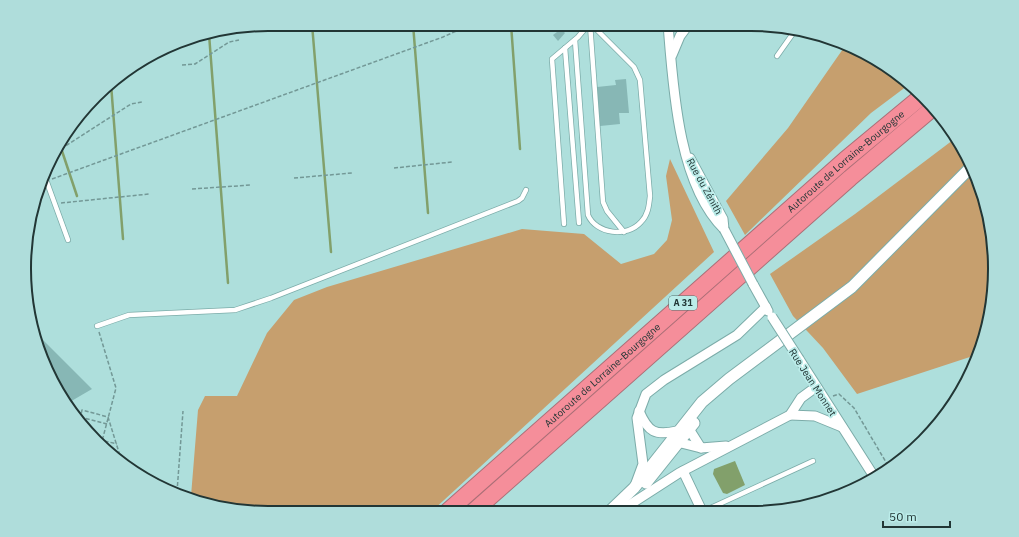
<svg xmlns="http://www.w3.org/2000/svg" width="1019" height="537" viewBox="0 0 1019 537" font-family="'IBM Plex Sans',sans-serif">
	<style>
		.green { fill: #c69f6e }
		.water { fill: #82a06b }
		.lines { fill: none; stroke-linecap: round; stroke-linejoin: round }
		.stream { stroke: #82a06b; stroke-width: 2.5 }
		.building { fill: #87b7b5 }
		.service-casing { stroke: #7caca9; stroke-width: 6 }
		.minor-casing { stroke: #7caca9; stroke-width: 11 }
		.tertiary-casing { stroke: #7caca9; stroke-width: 13 }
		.motorway-casing { stroke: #ab6f77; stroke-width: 18 }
		.path { stroke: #739896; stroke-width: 1.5; stroke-dasharray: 4 2; stroke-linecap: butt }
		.service { stroke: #fff; stroke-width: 4.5 }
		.minor { stroke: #fff; stroke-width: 9 }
		.tertiary { stroke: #fff; stroke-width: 11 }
		.motorway { stroke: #f58e9a; stroke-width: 16 }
		.minor-bridge-casing { stroke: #7caca9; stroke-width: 11; stroke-linecap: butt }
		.minor-bridge { stroke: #fff; stroke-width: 9 }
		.labels { text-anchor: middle; stroke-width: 3.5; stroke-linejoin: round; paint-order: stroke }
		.shield { fill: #bbece9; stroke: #506d6b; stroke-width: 1 }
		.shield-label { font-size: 9px; font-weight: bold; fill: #223635 }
		.street-label { font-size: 10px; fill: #223635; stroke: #bbece9 }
		.rim { fill: none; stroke: #223635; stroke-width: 2 }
	</style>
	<rect width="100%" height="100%" fill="#aedfdc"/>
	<g class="green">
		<path d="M845 46 859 49 907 86 871 113 745 235 726 201 788 128Z"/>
		<path d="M953 140 982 190 994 285 976 355 857 394 823 348 793 316 770 274 855 214Z"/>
		<path d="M670 159 714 252 431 512H253L191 496 198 410 205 396H237L267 333 294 300 327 287 522 229 584 234 621 264 654 254 667 240 672 220 666 176Z"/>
	</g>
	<path class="water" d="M735 461 745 485 727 494 723 493 713 474 714 469Z"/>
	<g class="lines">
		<g class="stream">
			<path d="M312 24 331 252"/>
			<path d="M413 24 428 213"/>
			<path d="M511 24 520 149"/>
			<path d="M209 34 228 283"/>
			<path d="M111 84 123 239"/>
			<path d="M60 145 77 196"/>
		</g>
	</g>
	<g class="building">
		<path d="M561 29 565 33 558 41 553 35Z"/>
		<path d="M626 79 629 113H619L620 124 600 126 597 87 616 85 615 80Z"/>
		<path d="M36 333 92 389 68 403 49 376Z"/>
	</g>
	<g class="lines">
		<g class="service-casing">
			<g id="service">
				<path d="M590 24 603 202 607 211 624 232"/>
				<path d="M575 40 588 215C596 234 627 238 641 222 648 215 649 206 650 196L640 80 634 67 591 24"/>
				<path d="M565 48 579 223"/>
				<path d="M777 56 794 32"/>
				<path d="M45 177 68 240"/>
				<path d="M564 224 552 59 578 37 589 24"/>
				<path d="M97 326 129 315 235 310 271 298 518 201 522 198 526 190"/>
				<path d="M704 511 813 461"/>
			</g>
		</g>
		<g class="minor-casing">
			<g id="minor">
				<path d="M668 24C673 86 678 184 724 229"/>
				<path d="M672 55 680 36 689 24"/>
				<path d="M690 158 723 219 724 229"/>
				<path d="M753 284 768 311"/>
				<path d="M799 359 875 478"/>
				<path d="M639 411C648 432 655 436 677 431"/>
				<path d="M790 415 815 416 842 427"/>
				<path d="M689 429 701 448 726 446"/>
				<path d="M673 441 701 448"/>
				<path d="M683 471 702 511"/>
				<path d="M636 483 643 464 637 418 646 394 664 380 737 335 766 307"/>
				<path d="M620 511 679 473 790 415 801 398 816 387"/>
			</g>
		</g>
		<g class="tertiary-casing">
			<g id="tertiary">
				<path d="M646 483 694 423"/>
				<path d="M610 511 634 488 702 402 729 379 852 287 970 168"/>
			</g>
		</g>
		<g class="motorway-casing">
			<g id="motorway">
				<path id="s1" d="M447 512 845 160 921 97"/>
				<path d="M473 512 850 178 934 107"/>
			</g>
		</g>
		<g class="path">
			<path d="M182 65 195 64 229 42 239 40"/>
			<path d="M56 152 131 104 142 102"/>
			<path d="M394 168 452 162"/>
			<path d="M294 178 352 173"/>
			<path d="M52 179 443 37 472 24"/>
			<path d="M192 189 251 185"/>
			<path d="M61 203 149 194"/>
			<path d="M99 332 116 388 101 445"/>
			<path d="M833 396 839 394 854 408 890 469"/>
			<path d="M80 417 107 424"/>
			<path d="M80 419 82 410 108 417 121 459"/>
			<path d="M93 438 117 444"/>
			<path d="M177 492 183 411"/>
		</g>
		<use href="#service" class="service"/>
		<use href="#minor" class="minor"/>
		<use href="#tertiary" class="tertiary"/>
		<use href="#motorway" class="motorway"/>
		<g class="minor-bridge-casing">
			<g id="minor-bridge">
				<path d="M724 229 753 284"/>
				<path d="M772 317 799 359"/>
			</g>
		</g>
		<use href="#minor-bridge" class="minor-bridge"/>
	</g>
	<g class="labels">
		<rect class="shield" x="669" y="296" width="28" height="14" rx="3"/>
		<g class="shield-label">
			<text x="683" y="306">A 31</text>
		</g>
		<g class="street-label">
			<text dy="4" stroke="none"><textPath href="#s1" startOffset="531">Autoroute de Lorraine-Bourgogne</textPath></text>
			<text transform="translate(705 186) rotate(61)" y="4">Rue du Zénith</text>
			<text dy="4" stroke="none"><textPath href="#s1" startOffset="207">Autoroute de Lorraine-Bourgogne</textPath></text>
			<text transform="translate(813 382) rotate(57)" y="4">Rue Jean Monnet</text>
		</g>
	</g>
	<path d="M0 0H1019V537H0ZM268 31H751A237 237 0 0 1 988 268V269A237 237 0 0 1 751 506H268A237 237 0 0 1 31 269V268A237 237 0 0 1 268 31Z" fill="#afdddb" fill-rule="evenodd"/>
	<path class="rim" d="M268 31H751A237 237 0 0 1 988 268V269A237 237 0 0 1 751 506H268A237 237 0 0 1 31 269V268A237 237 0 0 1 268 31Z"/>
	<path d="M883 521v6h67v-6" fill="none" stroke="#223635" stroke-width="2"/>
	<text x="889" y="521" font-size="12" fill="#223635" stroke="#bbece9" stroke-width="3" paint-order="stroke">50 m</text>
</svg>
